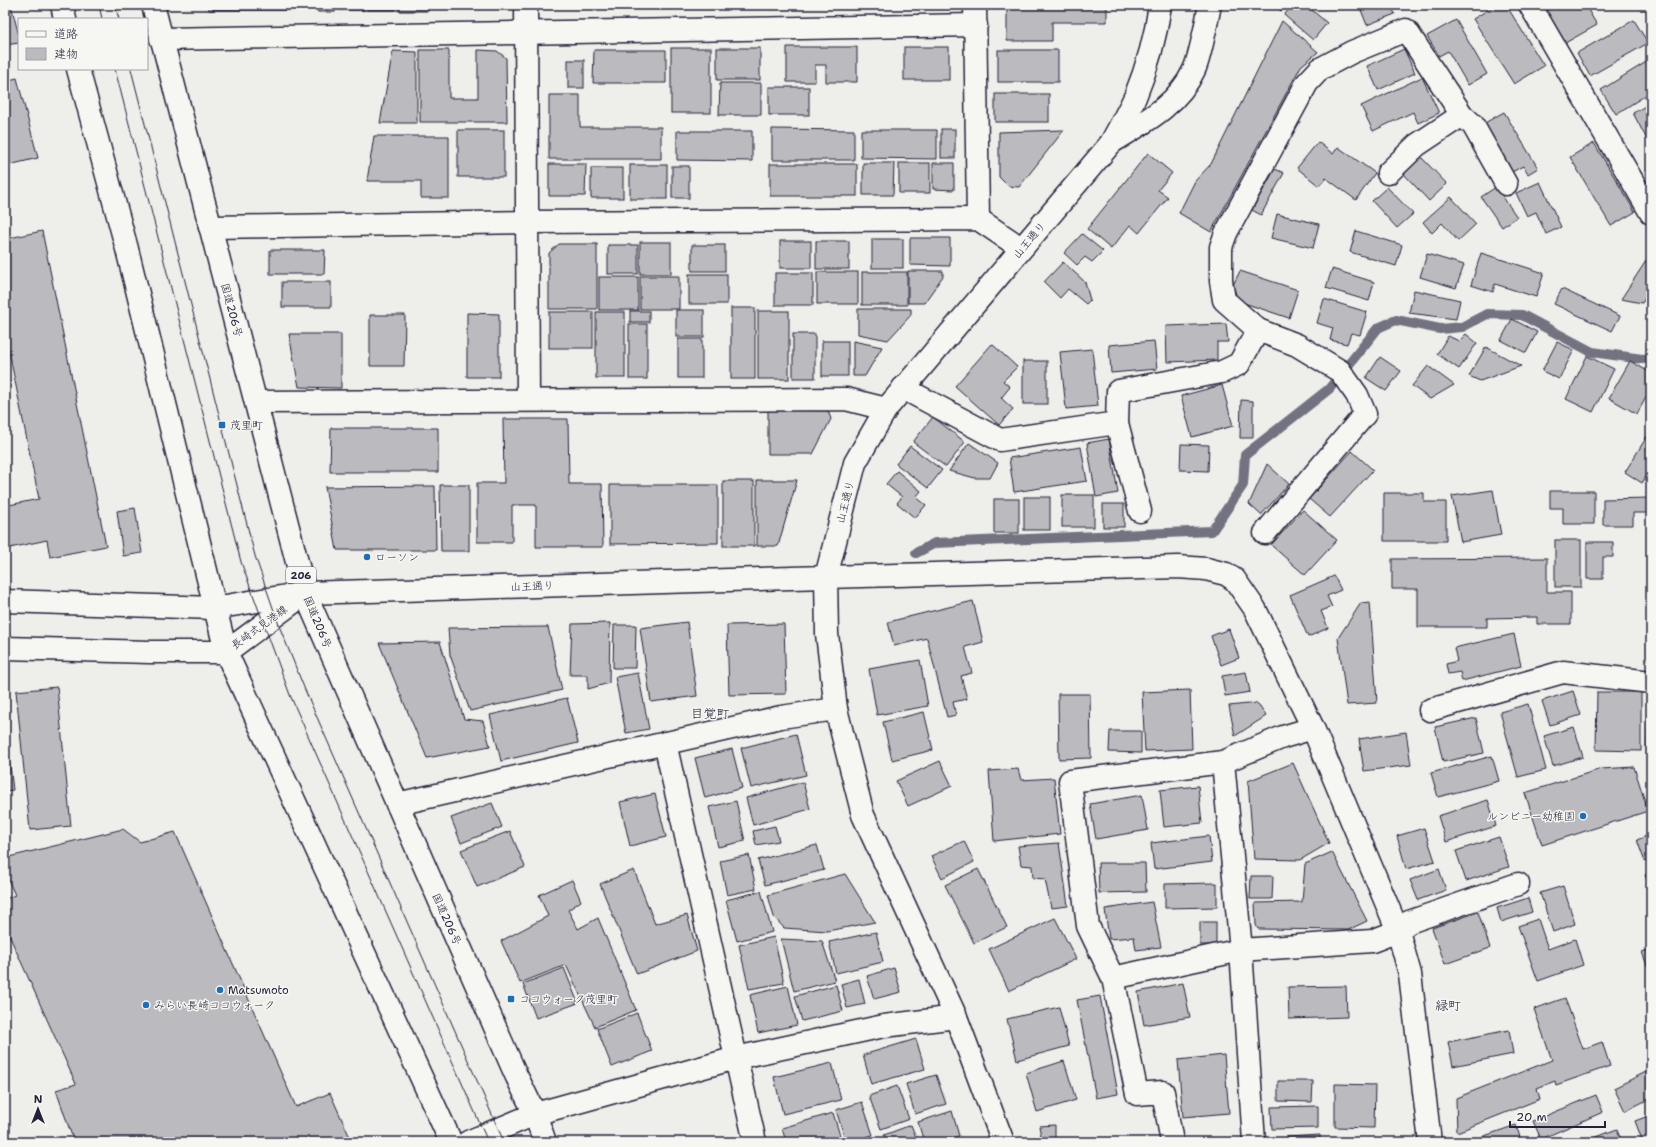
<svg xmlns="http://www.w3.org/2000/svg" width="1656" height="1147" viewBox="0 0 1656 1147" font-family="'Shantell Sans','Klee One',sans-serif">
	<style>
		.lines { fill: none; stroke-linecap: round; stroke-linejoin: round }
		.stream { stroke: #727281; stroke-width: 10 }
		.building { fill: #bbbbbf; stroke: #22223b }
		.street-casing { stroke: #22223b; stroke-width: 25 }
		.secondary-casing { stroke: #22223b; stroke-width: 25 }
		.highway-casing { stroke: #22223b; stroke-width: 25 }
		.street { stroke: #f6f6f2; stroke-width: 22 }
		.secondary { stroke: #f6f6f2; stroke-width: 22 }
		.highway { stroke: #f6f6f2; stroke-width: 22 }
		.tram { stroke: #22223b; stroke-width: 1 }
		.poi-dot { fill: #1f6fb2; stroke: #f6f6f2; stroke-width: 1.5 }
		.labels { text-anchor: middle; stroke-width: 3; stroke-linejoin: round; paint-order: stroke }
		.shield { fill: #f6f6f2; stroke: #626272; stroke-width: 1 }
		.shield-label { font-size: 10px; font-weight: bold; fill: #22223b }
		.street-label { font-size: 11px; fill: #22223b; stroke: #f6f6f2 }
		.poi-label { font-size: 11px; fill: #22223b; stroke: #f6f6f2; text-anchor: start }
		.quarter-label { font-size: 13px; fill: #22223b; stroke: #f6f6f2 }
	</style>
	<rect width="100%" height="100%" fill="#eeeeeb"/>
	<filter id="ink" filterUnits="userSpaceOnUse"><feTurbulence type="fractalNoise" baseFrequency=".025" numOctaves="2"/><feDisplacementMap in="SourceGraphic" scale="8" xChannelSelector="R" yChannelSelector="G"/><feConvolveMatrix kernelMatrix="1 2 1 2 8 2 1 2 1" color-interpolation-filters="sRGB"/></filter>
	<g filter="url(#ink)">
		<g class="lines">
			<path class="stream" d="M916 553 935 543 1212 531 1243 485 1245 455 1329 389 1378 328 1396 320 1440 329 1462 327 1487 314 1522 315 1592 352 1642 359 1651 358"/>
		</g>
		<g class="building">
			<path d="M5 5H11L19 36V43L5 45Z"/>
			<path d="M208 5H299V10H209Z"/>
			<rect x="318" y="5" width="17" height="7"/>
			<rect x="339" y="5" width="25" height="5"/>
			<rect x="367" y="5" width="28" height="5"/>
			<rect x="399" y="5" width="29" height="6"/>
			<rect x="433" y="5" width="66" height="2"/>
			<path d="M1007 5H1107V22H1052V41H1007Z"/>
			<path d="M1274 5H1286L1281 11Z"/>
			<path d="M1293 5H1306L1327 23 1313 40 1284 15Z"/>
			<path d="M1359 5H1391L1395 14 1367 25Z"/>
			<path d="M1496 5H1506L1544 66 1514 84 1473 19Z"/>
			<path d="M1543 5H1585L1597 25 1565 43Z"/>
			<path d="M1456 20 1487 74 1468 85 1448 51 1439 56 1427 36Z"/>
			<path d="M1634 20 1648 43 1590 76 1577 53Z"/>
			<path d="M1282 21 1318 52 1301 66 1211 232 1179 213 1195 181 1211 164Z"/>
			<path d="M787 47H857V82H826V65H815V82H787Z"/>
			<rect x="904" y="47" width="45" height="33"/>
			<rect x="671" y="48" width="40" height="65"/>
			<rect x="717" y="48" width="43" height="32"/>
			<path d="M1404 49 1415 73 1378 90 1367 66Z"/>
			<path d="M420 50H449V98H478V50L497 51 506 58 507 122H420Z"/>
			<path d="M594 50H666V83H593Z"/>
			<rect x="998" y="50" width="60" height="32"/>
			<path d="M393 51 417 52V123H380Z"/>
			<path d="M1651 59V92L1616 114 1601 90Z"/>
			<rect x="568" y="60" width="16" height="28"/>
			<path d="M1422 77 1439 113 1418 123 1413 112 1373 131 1361 106Z"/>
			<path d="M17 78 38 158 5 166V81Z"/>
			<path d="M720 83H761V115H719Z"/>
			<rect x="769" y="87" width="40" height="28"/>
			<rect x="995" y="94" width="54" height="28"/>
			<path d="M549 95H580V127H661V159H549Z"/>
			<path d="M1651 103V147L1633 113Z"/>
			<path d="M1504 112 1538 168 1528 174 1523 166 1512 172 1483 124Z"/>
			<path d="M772 129 854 130V160H772Z"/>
			<rect x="941" y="129" width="14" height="29"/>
			<rect x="458" y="130" width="46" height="47"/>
			<path d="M861 130H937V159L861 158Z"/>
			<path d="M1064 130 1019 187 1008 186 999 177V132Z"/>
			<path d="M677 131H752V161L677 160Z"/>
			<path d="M374 136H449V198H421V181H367Z"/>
			<path d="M1318 142 1333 154 1338 147 1375 173 1356 200 1326 178 1319 186 1297 168Z"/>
			<path d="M1594 143 1635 212 1611 226 1570 157Z"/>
			<path d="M1148 153 1172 173 1158 190 1168 197 1139 233 1130 225 1111 249 1087 229Z"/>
			<path d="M1421 157 1447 184 1429 201 1403 173Z"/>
			<path d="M863 163H894L893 195H863Z"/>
			<rect x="899" y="163" width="31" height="30"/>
			<path d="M933 163H954V190L933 189Z"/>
			<path d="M549 164H586L585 196H549Z"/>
			<rect x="770" y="164" width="87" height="32"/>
			<rect x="630" y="165" width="37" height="34"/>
			<rect x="672" y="166" width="17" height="32"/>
			<rect x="591" y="168" width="32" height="30"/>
			<path d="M1275 169 1284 173 1261 215 1252 210Z"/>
			<path d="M1540 182 1561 227 1546 234 1536 212 1527 216 1516 193Z"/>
			<path d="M1387 187 1413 214 1397 228 1372 201Z"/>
			<path d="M1496 187 1517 217 1502 227 1481 197Z"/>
			<path d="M1451 197 1476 224 1458 241 1442 223 1432 233 1423 222Z"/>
			<path d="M1277 214 1319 224 1313 248 1271 238Z"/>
			<path d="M42 231 106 546 50 557 47 540 5 549V486L9 505 39 499 5 332V239Z"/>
			<path d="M1356 231 1402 245 1396 266 1350 252Z"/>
			<path d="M1082 234 1103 251 1092 262 1085 257 1077 265 1064 253Z"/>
			<path d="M910 238H950V266L910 265Z"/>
			<rect x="872" y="239" width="31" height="29"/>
			<rect x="780" y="241" width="31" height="27"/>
			<rect x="816" y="241" width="33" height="28"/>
			<rect x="640" y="242" width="31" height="32"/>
			<path d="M559 244H597V309H549V253Z"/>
			<rect x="608" y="245" width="30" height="29"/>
			<rect x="692" y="245" width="33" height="26"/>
			<path d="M270 250H325L324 274H270Z"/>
			<path d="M1481 253 1544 273 1536 297 1495 284 1493 292 1471 285Z"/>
			<path d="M1427 254 1464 265 1456 288 1420 277Z"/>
			<path d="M1646 261 1651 262V295L1648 294 1642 303 1621 299Z"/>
			<path d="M1063 262 1085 282 1090 300 1086 304 1068 289 1060 298 1044 282Z"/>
			<path d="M1332 269 1374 282 1369 301 1326 288Z"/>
			<path d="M908 271H943V276L924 303H908Z"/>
			<path d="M1240 271 1298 290 1289 318 1238 301 1233 285Z"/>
			<rect x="817" y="272" width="41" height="32"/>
			<rect x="862" y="272" width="45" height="33"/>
			<rect x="775" y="273" width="38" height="32"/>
			<rect x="689" y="274" width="38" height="30"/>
			<rect x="640" y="276" width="39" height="33"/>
			<rect x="599" y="277" width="39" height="33"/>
			<rect x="282" y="282" width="49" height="25"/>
			<path d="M1562 289 1620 316 1612 331 1554 304Z"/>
			<path d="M1414 290 1460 300 1456 319 1409 313Z"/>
			<path d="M1324 299 1367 312 1360 335 1351 333 1347 344 1330 340 1333 328 1317 323Z"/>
			<rect x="731" y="308" width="24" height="71"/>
			<path d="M858 309H911V315L888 340 858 334Z"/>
			<rect x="676" y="310" width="28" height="27"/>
			<rect x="630" y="311" width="19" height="11"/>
			<rect x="758" y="311" width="31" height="68"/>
			<rect x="549" y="312" width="44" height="36"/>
			<rect x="596" y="312" width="29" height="66"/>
			<path d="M467 313 499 314V377H467Z"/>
			<path d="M370 315H405L404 366H370Z"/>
			<path d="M1512 319 1537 332 1526 353 1501 340Z"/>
			<rect x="629" y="324" width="18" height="55"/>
			<path d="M1226 324 1228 342H1217V360L1167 362 1166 326Z"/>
			<path d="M289 334H341V388L299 387Z"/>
			<rect x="793" y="334" width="22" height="44"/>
			<path d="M1466 334 1477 343 1459 369 1437 354 1448 336 1459 341Z"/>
			<rect x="678" y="339" width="24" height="39"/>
			<rect x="822" y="341" width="26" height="35"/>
			<path d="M853 341 882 347 865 376H853Z"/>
			<path d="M1154 341 1157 369 1111 373 1109 345Z"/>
			<path d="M1557 342 1574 350 1559 379 1542 371Z"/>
			<path d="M992 344 1017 367 1003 381 1010 387 1001 398 1013 409 999 425 955 386Z"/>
			<path d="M1486 347 1521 366 1480 381 1469 376Z"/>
			<path d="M1092 349 1098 406 1066 409 1060 352Z"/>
			<path d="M1587 356 1614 369 1593 412 1566 399Z"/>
			<path d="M1380 357 1401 371 1386 391 1366 378Z"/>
			<rect x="1023" y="361" width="24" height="43"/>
			<path d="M1630 361 1651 373V388L1637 414 1609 398Z"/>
			<path d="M1428 366 1454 385 1430 399 1412 386Z"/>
			<path d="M1222 385 1233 426 1192 437 1181 396Z"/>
			<path d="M1241 400 1253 401V438H1240Z"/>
			<path d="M768 410 828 411 831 419 813 454H768Z"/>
			<path d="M933 417 965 442 946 467 913 442Z"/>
			<path d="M503 419H568L569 484H602L603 547H536V505H512V542H477V483H504Z"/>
			<path d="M331 428H438V472H330Z"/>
			<path d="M1651 430V469L1642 483 1625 472Z"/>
			<path d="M1109 439 1118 493 1096 497 1087 443Z"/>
			<path d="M969 443 998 463 990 478H975L949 471Z"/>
			<path d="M1181 444 1209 445 1208 471 1180 470Z"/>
			<path d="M910 446 942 470 928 488 896 464Z"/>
			<path d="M1081 447 1087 481 1014 492 1009 458Z"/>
			<path d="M1352 451 1373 470 1330 517 1309 499Z"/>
			<path d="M1267 464 1289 484 1261 515 1249 504Z"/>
			<path d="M897 471 921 491 916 497 926 505 915 518 897 503 902 497 886 484Z"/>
			<path d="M757 480H797L778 546H757Z"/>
			<rect x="723" y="481" width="31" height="65"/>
			<path d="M440 485H469V551H441Z"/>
			<path d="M610 485H718V543L610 544Z"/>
			<path d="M435 486 436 550H337L325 487Z"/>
			<path d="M1493 490 1501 535 1461 542 1452 496Z"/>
			<path d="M1550 491H1594V524H1563V508H1550Z"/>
			<path d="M1384 493H1424V502H1446V541H1384Z"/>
			<rect x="1062" y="495" width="32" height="32"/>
			<rect x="1024" y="497" width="26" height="33"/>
			<path d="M1651 498V513H1633V525H1603V499Z"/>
			<rect x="994" y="499" width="25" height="34"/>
			<rect x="1103" y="504" width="21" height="23"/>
			<path d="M135 508 142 553 123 556 117 511Z"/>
			<path d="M1303 510 1337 540 1305 575 1271 545Z"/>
			<rect x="1555" y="540" width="26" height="47"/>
			<path d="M1587 542H1613V557H1603V579H1587Z"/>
			<path d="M1547 558V592H1571V624H1537V617L1487 618V627H1418V589H1392V559Z"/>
			<path d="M1334 576 1341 590 1327 596 1332 607 1321 611 1328 628 1308 637 1290 595Z"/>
			<path d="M973 601 983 642 965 647 972 673 961 676 967 699 953 702 956 715 947 717 927 638 894 646 888 622Z"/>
			<path d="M1370 602 1377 703 1347 705 1338 638 1361 603Z"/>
			<path d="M687 622 697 696 651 702 640 628Z"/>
			<path d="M610 623 609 683 588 689V675H570L572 624Z"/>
			<path d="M784 624 786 694 729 695 727 625Z"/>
			<path d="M614 625H636L635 668H613Z"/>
			<path d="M548 627 562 690 470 711 450 655 448 628Z"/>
			<path d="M1229 629 1239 658 1221 665 1211 636Z"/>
			<path d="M1514 634 1521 666 1462 681 1460 672 1448 674 1446 664 1457 661 1454 648Z"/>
			<path d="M440 642 464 719 483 721 490 746 427 758 379 643Z"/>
			<path d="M920 660 928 706 877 715 869 669Z"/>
			<path d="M1246 672 1250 692 1225 696 1222 676Z"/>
			<path d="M638 673 649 729 626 733 615 677Z"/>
			<path d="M57 687 71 826 30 830 16 691Z"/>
			<path d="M1190 690 1192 749 1145 751 1142 692Z"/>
			<path d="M1573 691 1581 715 1550 725 1542 701Z"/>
			<path d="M1597 692H1641V751L1596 750Z"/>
			<path d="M1058 694H1090L1091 758 1059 759Z"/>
			<path d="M567 698 578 743 501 761 490 715Z"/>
			<path d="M1648 701H1651V751H1647Z"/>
			<path d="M1257 703 1266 716 1235 736 1229 706Z"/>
			<path d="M1528 704 1546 770 1518 777 1500 712Z"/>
			<path d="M924 712 933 750 892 760 883 722Z"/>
			<path d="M1476 718 1484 753 1443 762 1435 727Z"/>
			<path d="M5 725 13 790 5 791Z"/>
			<path d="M1574 727 1583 757 1553 766 1544 736Z"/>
			<path d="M1110 731H1141V753L1109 752Z"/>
			<path d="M1406 732 1411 765 1364 771 1359 739Z"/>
			<path d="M796 734 806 775 751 788 741 748Z"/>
			<path d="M732 749 742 788 705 798 695 758Z"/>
			<path d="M1492 756 1499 781 1438 797 1431 773Z"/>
			<path d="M940 761 952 786 908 806 896 781Z"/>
			<path d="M1293 763 1329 843 1300 860 1254 859 1248 781Z"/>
			<path d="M1634 767 1648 811 1542 845 1525 793 1601 769Z"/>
			<path d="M1018 769 1021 780 1054 778 1060 834 994 841 989 771Z"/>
			<path d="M803 782 810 809 753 825 746 798Z"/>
			<path d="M1198 786 1202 823 1164 827 1160 790Z"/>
			<path d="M655 794 666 837 630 846 620 802Z"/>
			<path d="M1142 795 1148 830 1096 839 1090 804Z"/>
			<path d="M1488 800 1496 826 1446 842 1438 816Z"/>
			<path d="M736 801 745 841 718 847 709 807Z"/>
			<path d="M492 803 502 827 461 843 451 818Z"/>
			<path d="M775 826 779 841 756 845 753 831Z"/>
			<path d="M1424 828 1435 861 1406 869 1397 836Z"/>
			<path d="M123 829 140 842 175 832 296 1107 330 1093 352 1142H74L56 1090 76 1084 5 926V899L15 895 5 873V858Z"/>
			<path d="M510 831 525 867 477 887 461 850Z"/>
			<path d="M1651 834V859L1645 862 1637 840Z"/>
			<path d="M1209 836 1212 862 1154 869 1151 843Z"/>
			<path d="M1499 837 1509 867 1466 881 1456 851Z"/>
			<path d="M964 841 974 862 942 878 931 856Z"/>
			<path d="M1059 843 1068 906 1051 908 1045 879 1033 878 1032 866 1021 865 1018 846Z"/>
			<path d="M817 845 824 870 765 885 758 860Z"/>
			<path d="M1332 852 1367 921 1348 930 1258 929 1256 925 1255 903 1302 902 1305 864Z"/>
			<path d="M749 855 756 889 727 895 720 861Z"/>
			<path d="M1098 863H1145L1146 892 1099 893Z"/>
			<path d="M978 869 1007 927 974 943 945 885Z"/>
			<path d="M1439 869 1446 890 1418 900 1410 880Z"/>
			<path d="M634 870 655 924 687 915 697 951 637 974 600 884Z"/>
			<path d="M1651 873V888L1645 875Z"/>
			<path d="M845 874 875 922 827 931 784 928 774 917 768 895Z"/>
			<path d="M1251 876H1273L1272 899H1250Z"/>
			<path d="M572 880 581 901 568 910 578 929 598 918 636 1010 595 1027 566 965 520 983 501 941 548 916 539 895Z"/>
			<path d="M1217 883V907L1165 908V884Z"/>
			<path d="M1563 886 1575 924 1553 932 1540 893Z"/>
			<path d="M761 891 772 932 737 941 726 900Z"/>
			<path d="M1528 898 1532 912 1501 922 1497 908Z"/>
			<path d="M1152 902 1161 947 1136 950 1134 937 1109 939 1105 909Z"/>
			<path d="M1478 912 1490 948 1445 964 1432 928Z"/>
			<path d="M1055 918 1076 959 1009 991 989 949Z"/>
			<path d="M1538 919 1548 949 1575 939 1583 965 1538 981 1518 926Z"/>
			<rect x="1200" y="922" width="16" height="23"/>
			<path d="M876 932 883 962 836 973 829 942Z"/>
			<path d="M774 937 784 983 749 989 739 945Z"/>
			<path d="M781 939 822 941 835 981 794 991Z"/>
			<path d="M1651 949V976L1642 952Z"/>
			<path d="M564 968 578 1003 536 1018 523 984Z"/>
			<path d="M894 968 901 992 874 999 867 976Z"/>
			<path d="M859 979 865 1004 847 1008 841 984Z"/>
			<path d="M1183 983 1190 1017 1144 1025 1138 992Z"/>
			<path d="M836 985 843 1011 802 1021 795 996Z"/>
			<path d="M788 986 797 1025 758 1033 750 995Z"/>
			<path d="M1346 986 1347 1017 1289 1019 1288 987Z"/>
			<path d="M1100 996 1118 1094 1096 1098 1077 1000Z"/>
			<path d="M1565 998 1583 1049 1602 1042 1610 1066 1556 1085 1555 1081 1537 1088 1540 1099 1457 1132 1456 1098 1552 1060 1534 1009Z"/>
			<path d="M1059 1007 1069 1046 1017 1060 1007 1019Z"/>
			<path d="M637 1013 652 1051 612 1067 597 1029Z"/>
			<path d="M1509 1030 1513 1054 1453 1066 1448 1042Z"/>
			<path d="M916 1039 925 1069 871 1084 863 1055Z"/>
			<path d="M1224 1055 1229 1113 1183 1117 1178 1060Z"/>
			<path d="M1064 1061 1076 1100 1037 1112 1026 1073Z"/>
			<path d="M832 1063 841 1100 783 1114 774 1077Z"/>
			<path d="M1646 1072 1651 1082V1098L1625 1111 1614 1088Z"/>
			<path d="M936 1075 946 1104 915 1114 906 1084Z"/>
			<path d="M1278 1081H1313L1312 1102 1278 1101Z"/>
			<path d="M1335 1084 1375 1085 1374 1128 1335 1127Z"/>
			<path d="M897 1086 909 1119 881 1129 869 1096Z"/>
			<path d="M1596 1095 1603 1112 1541 1139 1533 1121Z"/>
			<path d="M862 1102 873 1135 846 1142 836 1110Z"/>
			<path d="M1318 1106V1128L1272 1129 1271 1107Z"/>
			<path d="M952 1111 959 1136 938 1142H924L918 1122Z"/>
			<path d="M833 1113 842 1142H786L782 1128Z"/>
			<path d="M1651 1115V1142H1643L1635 1121Z"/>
			<path d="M911 1125 918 1142H887L884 1135Z"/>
			<path d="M1055 1125V1142H1042L1039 1126Z"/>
			<path d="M1516 1125 1521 1140 1517 1142H1467Z"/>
			<path d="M1617 1129 1622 1142H1590L1589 1140Z"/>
			<path d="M1320 1135V1142H1287V1137Z"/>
		</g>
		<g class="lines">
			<g class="street-casing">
				<g id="street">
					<path d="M526 5 528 400"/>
					<path d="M975 5 978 219"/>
					<path d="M1530 5 1651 213"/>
					<path d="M161 39 976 25"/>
					<path d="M1388 173 1417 145 1462 115"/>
					<path d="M210 227 528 222 978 219 1021 248"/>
					<path d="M903 388 1000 440 1117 423 1118 391 1222 372 1239 364 1258 330"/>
					<path d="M257 402 846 399 886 409"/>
					<path d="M1117 423 1140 511"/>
					<path d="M1265 533 1365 414 1357 395 1340 371 1297 345 1258 330 1224 300 1221 281V247L1226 233 1307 83 1320 69 1352 52 1406 30 1462 115 1473 125 1506 184"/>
					<path d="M1430 710 1563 672 1651 682"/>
					<path d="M665 743 755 1142"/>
					<path d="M1223 762 1241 950 1254 1142"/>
					<path d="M397 804 781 717 836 709"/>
					<path d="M1113 978 1241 950 1372 941 1398 931 1409 922 1518 884"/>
					<path d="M468 1142 535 1114 736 1058 884 1026 956 1017"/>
					<path d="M1172 1142 1163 1092 1137 1094 1113 978 1088 926 1070 781 1223 762 1283 737 1313 728"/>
				</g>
			</g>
			<g class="secondary-casing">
				<g id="secondary">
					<path d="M1112 142C1143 123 1178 105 1194 70 1201 55 1206 23 1210 5"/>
					<path d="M5 601 214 608 305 593 826 577 855 463 886 409 1111 143C1119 128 1128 112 1135 97 1147 68 1156 35 1160 5"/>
					<path d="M5 648 150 652H226L303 595"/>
					<path d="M1003 1142 956 1017 863 815 836 709 827 634 826 577 1178 567 1206 569 1226 574 1235 580 1255 609 1313 728 1398 931 1410 974 1430 1142"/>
				</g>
			</g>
			<g class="highway-casing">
				<g id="highway">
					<path d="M62 5 65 19"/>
					<path d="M153 5 305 593 516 1075 535 1114 545 1142"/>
					<path d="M78 69 127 249 226 652 451 1142"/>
				</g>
			</g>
			<use href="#street" class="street"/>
			<use href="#secondary" class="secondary"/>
			<use href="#highway" class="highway"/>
			<g class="tram">
				<path d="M99 5 102 19"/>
				<path d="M115 5 119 19"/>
				<path d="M115 69 241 562 290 695 488 1142"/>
				<path d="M131 69 255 556 280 628 305 690 504 1142"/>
			</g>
		</g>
	</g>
	<g class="poi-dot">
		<rect x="218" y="421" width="8" height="8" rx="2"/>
		<circle cx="367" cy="557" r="4"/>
		<circle cx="1583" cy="816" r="4"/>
		<circle cx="220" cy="990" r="4"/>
		<rect x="507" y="995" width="8" height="8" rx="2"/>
		<circle cx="146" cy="1005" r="4"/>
	</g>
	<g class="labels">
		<rect class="shield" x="286" y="567" width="30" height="16" rx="3"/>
		<g class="shield-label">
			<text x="301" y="579">206</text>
		</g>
		<g class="street-label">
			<text transform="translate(1029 240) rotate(-50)" y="4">山王通り</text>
			<text transform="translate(232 310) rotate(75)" y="4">国道206号</text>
			<text transform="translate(845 502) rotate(-76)" y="4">山王通り</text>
			<text transform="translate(532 586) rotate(-2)" y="4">山王通り</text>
			<text transform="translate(318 622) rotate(67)" y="4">国道206号</text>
			<text transform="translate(259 627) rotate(-36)" y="4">長崎式見港線</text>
			<text transform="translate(447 919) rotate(66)" y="4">国道206号</text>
		</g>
		<g class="poi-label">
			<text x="230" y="429">茂里町</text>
			<text x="375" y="561">ローソン</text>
			<text x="1575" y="820" text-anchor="end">ルンビニー幼稚園</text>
			<text x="228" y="994">Matsumoto</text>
			<text x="519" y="1003">ココウォーク茂里町</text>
			<text x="154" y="1009">みらい長崎ココウォーク</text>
		</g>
		<g class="quarter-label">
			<text x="710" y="718">目覚町</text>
			<text x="1448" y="1010">緑町</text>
		</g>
	</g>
	<rect width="1656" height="1147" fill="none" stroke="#f6f6f2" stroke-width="20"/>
	<rect x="10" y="10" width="1636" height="1127" fill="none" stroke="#22223b" stroke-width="1.5" filter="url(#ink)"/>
	<rect x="18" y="18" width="130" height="52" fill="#f6f6f2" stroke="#a1a1a9"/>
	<rect x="26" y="31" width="20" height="6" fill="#f6f6f2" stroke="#a1a1a9"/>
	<text x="54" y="38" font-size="12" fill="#22223b">道路</text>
	<rect x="26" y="48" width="20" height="12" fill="#bbbbbf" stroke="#a1a1a9"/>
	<text x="54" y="58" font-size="12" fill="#22223b">建物</text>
	<g transform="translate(38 1109)" stroke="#f6f6f2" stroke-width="3" paint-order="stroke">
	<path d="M0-3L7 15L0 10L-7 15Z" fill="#22223b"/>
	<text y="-6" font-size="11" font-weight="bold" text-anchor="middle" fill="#22223b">N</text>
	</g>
	<path d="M1510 1121v6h95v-6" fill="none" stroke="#22223b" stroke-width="2"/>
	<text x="1516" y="1121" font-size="12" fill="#22223b" stroke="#f6f6f2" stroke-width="3" paint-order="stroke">20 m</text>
</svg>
